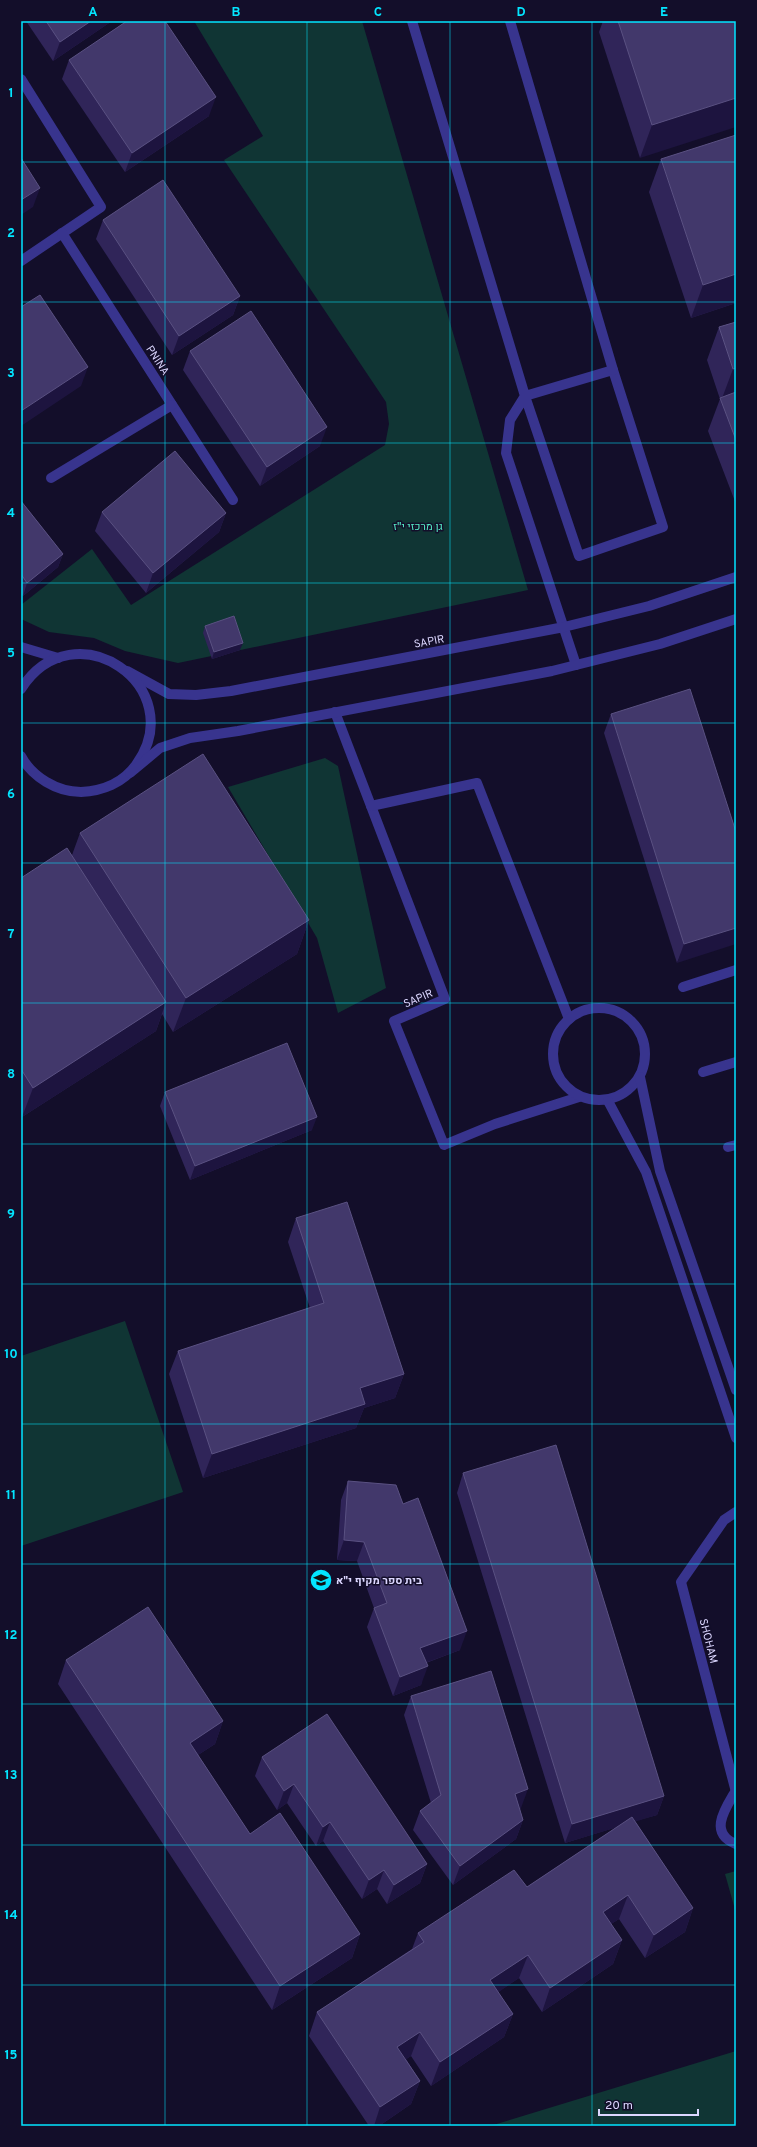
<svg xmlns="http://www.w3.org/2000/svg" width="757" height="2147" viewBox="0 0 757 2147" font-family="Overpass,Heebo,sans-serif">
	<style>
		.green { fill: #103534 }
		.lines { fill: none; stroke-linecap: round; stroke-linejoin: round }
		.service { stroke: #38348e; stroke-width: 10 }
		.minor { stroke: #38348e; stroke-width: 10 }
		.tertiary { stroke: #38348e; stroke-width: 10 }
		.wall { fill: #302559 }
		.shaded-wall { fill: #1d143f }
		.building { fill: #42386b; stroke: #5a5182 }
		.grid { fill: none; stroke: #03e5ff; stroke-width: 1; stroke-opacity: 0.55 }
		.labels { text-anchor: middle; stroke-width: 3; stroke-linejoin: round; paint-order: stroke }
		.street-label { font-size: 11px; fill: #dcd7ff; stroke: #130e2a }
		.park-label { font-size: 11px; fill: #56ecc7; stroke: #130e2a }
		.poi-label { font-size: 11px; font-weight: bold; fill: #dcd7ff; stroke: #130e2a; text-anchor: start }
		.neatline { fill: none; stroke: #03e5ff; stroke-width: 1.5 }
		.grid-label { font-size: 13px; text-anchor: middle; font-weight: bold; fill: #03e5ff }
	</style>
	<rect width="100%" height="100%" fill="#130e2a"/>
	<g class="green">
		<path d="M194 21H362L528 590 178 663 125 651 94 638 49 632 21 619V605L92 549 131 605 385 445 389 424 386 402 224 160 263 136Z"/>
		<path d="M325 758 338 766 386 988 338 1013 317 938 228 787Z"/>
		<path d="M125 1321 183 1492 21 1546V1356Z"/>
		<path d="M736 1871V1913L725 1874Z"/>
		<path d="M736 2051V2126H490Z"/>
	</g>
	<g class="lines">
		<g class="service">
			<path d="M412 21 525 396 579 556 663 527 613 370 525 396 510 420 506 453 576 665"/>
			<path d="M510 21 613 370"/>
			<path d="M683 987 736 970"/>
			<path d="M703 1072 736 1062"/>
			<path d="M728 1147 736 1145"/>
			<path d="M735 1792C725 1809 708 1833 736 1844"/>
		</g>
		<g class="minor">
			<path d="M21 79 101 207 21 261"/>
			<path d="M62 233 233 500"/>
			<path d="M51 478 172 405"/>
			<path d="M335 712 445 999 394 1021 444 1145 495 1124 579 1097"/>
			<path d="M371 806 477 783 569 1019"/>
			<circle cx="599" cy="1054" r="46"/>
			<path d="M640 1077 660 1171 736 1390"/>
			<path d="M608 1101 646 1172 736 1438"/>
			<path d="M736 1512 724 1520 681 1582 736 1792"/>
		</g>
		<g class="tertiary">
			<path d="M21 647 58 658"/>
			<path d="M127 671 169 694 196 695 231 691 564 627 649 606 736 577"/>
			<path d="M21 689C74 606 192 687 136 765 123 783 102 791 81 792 57 792 32 777 21 756"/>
			<path d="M130 773 160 748 190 738 238 731 552 671 660 644 736 619"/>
		</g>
	</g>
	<g class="wall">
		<path d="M26 21H112L53 61Z"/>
		<path d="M603 21H736L640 158 599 32Z"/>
		<path d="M69 60 209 116 125 172 62 79Z"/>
		<path d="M661 159 736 303 691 318 649 192Z"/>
		<path d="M103 220 240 296 233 315 172 355 96 239Z"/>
		<path d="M736 322V504L708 431 720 399 707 360 719 327Z"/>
		<path d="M190 351 320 446 260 486 183 370Z"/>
		<path d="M21 501 63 554 58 567 23 596 21 594Z"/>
		<path d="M102 512 226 513 219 532 146 593 95 531Z"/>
		<path d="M205 626 240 650 212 659 203 633Z"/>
		<path d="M611 714 736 832 677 963 604 733Z"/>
		<path d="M80 833 309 920 297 954 173 1032 162 1014 156 1031 22 1117 21 1115V878L72 855Z"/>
		<path d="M165 1092 312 1130 190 1180 160 1106Z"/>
		<path d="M296 1218 404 1374 395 1398 364 1408 356 1428 203 1478 169 1374 178 1351 310 1308 288 1242Z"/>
		<path d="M463 1473 664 1796 657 1815 635 1821 693 1908 685 1932 645 1958 619 1919 611 1924 622 1940 613 1964 542 2012 519 1978 498 1992 513 2014 504 2037 431 2086 411 2056 406 2059 420 2081 411 2104 379 2126H369L309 2036 317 2012 412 1949 418 1933 527 1887 617 1827 565 1843 457 1493Z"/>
		<path d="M348 1481 460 1650 426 1663 421 1685 393 1696 367 1627 374 1608 357 1561 337 1560 341 1500Z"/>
		<path d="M66 1660 223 1721 215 1744 198 1755 250 1834 360 1934 352 1958 272 2010 58 1684Z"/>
		<path d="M411 1696 521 1808 520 1809 523 1820 516 1839 453 1885 413 1830 420 1811 431 1803 404 1715Z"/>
		<path d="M262 1757 427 1864 420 1883 387 1904 377 1889 362 1899 323 1841 316 1846 287 1803 277 1810 255 1776Z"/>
	</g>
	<g class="shaded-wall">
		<path d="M91 21H112L53 61 60 42Z"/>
		<path d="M216 97 209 116 125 172 132 153Z"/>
		<path d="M736 98V127L640 158 652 125Z"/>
		<path d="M40 188 33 207 21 215V200Z"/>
		<path d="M736 274V303L691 318 703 285Z"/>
		<path d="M240 296 233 315 172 355 179 336Z"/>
		<path d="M88 367 81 386 21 426V411Z"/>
		<path d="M736 368V397L721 401 733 369Z"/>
		<path d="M327 427 320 446 260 486 267 467Z"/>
		<path d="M226 513 219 532 146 593 153 573Z"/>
		<path d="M63 554 58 567 23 596 27 583Z"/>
		<path d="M243 643 240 650 212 659 214 652Z"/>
		<path d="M309 920 297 954 173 1032 186 998Z"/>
		<path d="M736 928V944L677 963 684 944Z"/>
		<path d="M166 1002 156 1031 22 1117 33 1088Z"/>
		<path d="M317 1117 312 1130 190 1180 195 1166Z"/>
		<path d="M404 1374 395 1398 364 1408 356 1428 203 1478 212 1454 360 1388Z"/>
		<path d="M344 1540 364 1542 357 1561 337 1560Z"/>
		<path d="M467 1631 460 1650 414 1667 420 1648Z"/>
		<path d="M428 1666 421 1685 393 1696 400 1677Z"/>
		<path d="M223 1721 215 1744 181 1766 190 1743Z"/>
		<path d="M294 1784 287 1803 277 1810 284 1791Z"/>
		<path d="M528 1789 521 1808 508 1813 515 1794Z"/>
		<path d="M664 1796 657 1815 565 1843 572 1824Z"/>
		<path d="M523 1820 516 1839 453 1885 460 1866Z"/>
		<path d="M330 1822 323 1841 316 1846 323 1827Z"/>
		<path d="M427 1864 420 1883 387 1904 394 1885Z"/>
		<path d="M384 1870 377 1889 362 1899 369 1880Z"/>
		<path d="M628 1895 619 1919 594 1935 603 1912Z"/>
		<path d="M693 1908 685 1932 645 1958 654 1935Z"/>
		<path d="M360 1934 352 1958 272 2010 280 1986Z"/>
		<path d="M622 1940 613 1964 542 2012 550 1988Z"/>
		<path d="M528 1955 519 1978 481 2004 490 1980Z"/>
		<path d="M513 2014 504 2037 431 2086 440 2062Z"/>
		<path d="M420 2032 411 2056 389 2071 397 2047Z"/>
		<path d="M420 2081 411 2104 379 2126H374L380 2107Z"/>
	</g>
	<g class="building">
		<path d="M46 21H91L60 42Z"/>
		<path d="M127 21H165L216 97 132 153 69 60Z"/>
		<path d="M618 21H736V98L652 125Z"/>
		<path d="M736 135V274L703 285 661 159Z"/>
		<path d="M21 158 40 188 21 200Z"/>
		<path d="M163 180 240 296 179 336 103 220Z"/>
		<path d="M40 295 88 367 21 411V307Z"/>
		<path d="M251 311 327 427 267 467 190 351Z"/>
		<path d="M736 322V368L733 369 719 327Z"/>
		<path d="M736 392V440L720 398Z"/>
		<path d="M175 451 226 513 153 573 102 512Z"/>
		<path d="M21 501 63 554 27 583 21 574Z"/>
		<path d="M234 616 243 643 214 652 205 626Z"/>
		<path d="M690 689 736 832V928L684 944 611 714Z"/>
		<path d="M203 754 309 920 186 998 80 833Z"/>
		<path d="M67 848 166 1002 33 1088 21 1069V878Z"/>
		<path d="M287 1043 317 1117 195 1166 165 1092Z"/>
		<path d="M347 1202 404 1374 360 1388 365 1404 212 1454 178 1351 324 1303 296 1218Z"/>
		<path d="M556 1445 664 1796 572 1824 463 1473Z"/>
		<path d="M348 1481 396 1485 403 1504 418 1498 467 1631 420 1648 428 1666 400 1677 374 1608 387 1603 364 1542 344 1540Z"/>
		<path d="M148 1607 223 1721 190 1743 250 1834 280 1813 360 1934 280 1986 66 1660Z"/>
		<path d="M491 1671 528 1789 515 1794 523 1820 460 1866 420 1811 441 1795 411 1696Z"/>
		<path d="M327 1714 427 1864 394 1885 384 1870 369 1880 330 1822 323 1827 294 1784 284 1791 262 1757Z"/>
		<path d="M632 1817 693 1908 654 1935 628 1895 603 1912 622 1940 550 1988 528 1955 490 1980 513 2014 440 2062 420 2032 397 2047 420 2081 380 2107 317 2012 424 1942 418 1933 514 1870 527 1887Z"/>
	</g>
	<path class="grid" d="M165 21V2126M307 21V2126M450 21V2126M592 21V2126M21 162H736M21 302H736M21 443H736M21 583H736M21 723H736M21 863H736M21 1003H736M21 1144H736M21 1284H736M21 1424H736M21 1564H736M21 1704H736M21 1845H736M21 1985H736"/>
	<defs>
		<g id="school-disc" transform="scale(1.15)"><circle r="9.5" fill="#03e5ff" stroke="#130e2a"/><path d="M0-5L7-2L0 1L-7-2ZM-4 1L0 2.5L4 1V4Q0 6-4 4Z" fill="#111"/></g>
	</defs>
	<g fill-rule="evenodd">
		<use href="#school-disc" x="321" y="1580"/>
	</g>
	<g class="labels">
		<g class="street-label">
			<text transform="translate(158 360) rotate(57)" y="4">PNINA</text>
			<text transform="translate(429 641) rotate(-11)" y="4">SAPIR</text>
			<text transform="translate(418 998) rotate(-23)" y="4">SAPIR</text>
			<text transform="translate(709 1641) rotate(76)" y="4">SHOHAM</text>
		</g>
		<g class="park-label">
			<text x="418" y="530">גן מרכזי י"ז</text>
		</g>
		<g class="poi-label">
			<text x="336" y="1584">בית ספר מקיף י"א</text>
		</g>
	</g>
	<rect width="757" height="2147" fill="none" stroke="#130e2a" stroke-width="44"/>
	<path d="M599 2109v6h99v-6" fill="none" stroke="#dcd7ff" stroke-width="2"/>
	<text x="605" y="2109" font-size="12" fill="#dcd7ff" stroke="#130e2a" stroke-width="3" paint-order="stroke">20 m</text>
	<rect x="22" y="22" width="713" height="2103" class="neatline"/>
	<g class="grid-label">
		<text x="93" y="16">A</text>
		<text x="236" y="16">B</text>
		<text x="378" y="16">C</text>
		<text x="521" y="16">D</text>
		<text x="664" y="16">E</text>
		<text x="11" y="97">1</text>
		<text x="11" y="237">2</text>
		<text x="11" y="377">3</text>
		<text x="11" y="517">4</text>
		<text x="11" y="657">5</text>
		<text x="11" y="798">6</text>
		<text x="11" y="938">7</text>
		<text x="11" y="1078">8</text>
		<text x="11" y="1218">9</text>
		<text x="11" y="1358">10</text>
		<text x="11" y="1499">11</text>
		<text x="11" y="1639">12</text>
		<text x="11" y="1779">13</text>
		<text x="11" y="1919">14</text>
		<text x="11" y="2059">15</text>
	</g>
</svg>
